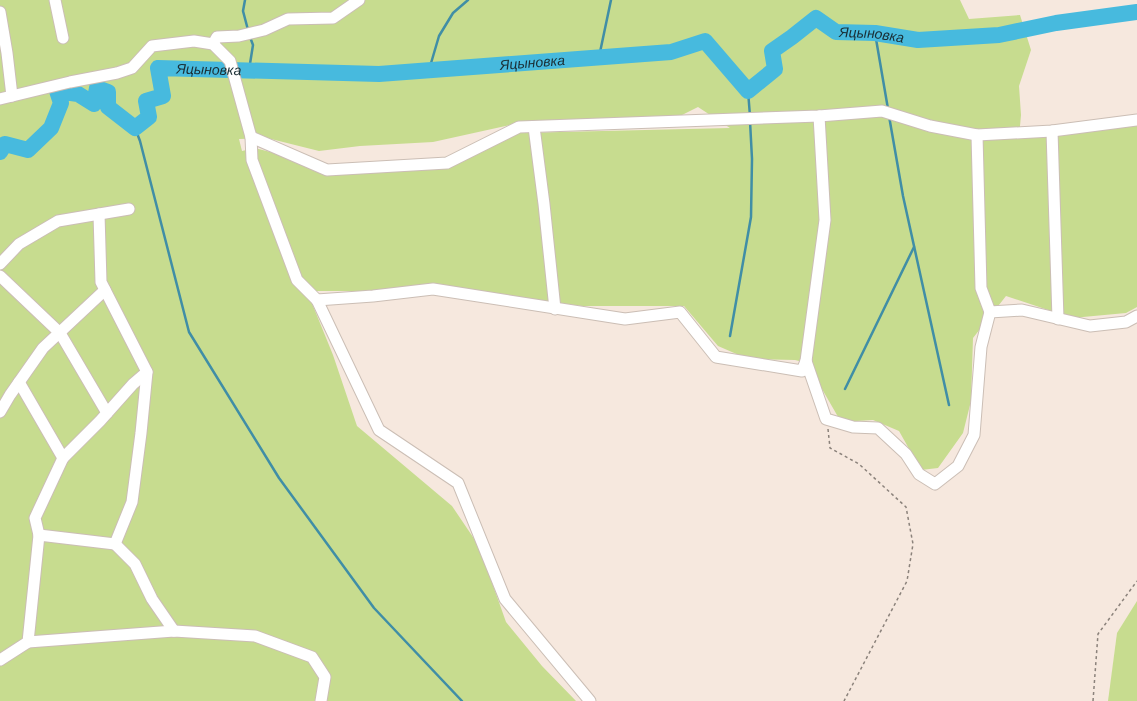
<svg xmlns="http://www.w3.org/2000/svg" width="1137" height="701" viewBox="0 0 1137 701" font-family="'Work Sans',sans-serif">
	<style>
		.green { fill: #c7dc8f; fill-rule: evenodd }
		.lines { fill: none; stroke-linecap: round; stroke-linejoin: round }
		.stream { stroke: #408ea6; stroke-width: 2.5 }
		.river { stroke: #47bade; stroke-width: 16 }
		.minor-casing { stroke: #cbbeb5; stroke-width: 13 }
		.path { stroke: #8b827b; stroke-width: 1.5; stroke-dasharray: 3 3; stroke-linecap: butt }
		.minor { stroke: #fff; stroke-width: 11 }
		.labels { text-anchor: middle; stroke-width: 3; stroke-linejoin: round; paint-order: stroke }
		.water-label { font-size: 14px; font-style: italic; fill: #1a2e35; stroke: #f6e8de }
	</style>
	<rect width="100%" height="100%" fill="#f6e8de"/>
	<g class="green">
		<path d="M0 0H960L969 19 1020 15 1031 50 1019 86 1021 115 1019 137 1137 120V307L1126 313 1072 318 1006 296 973 338 971 401 963 433 938 468 921 470 899 431 873 420 841 422 807 363 795 360 748 359 718 346 684 306H582L532 300 385 291H307L333 355 357 426 452 506 479 546 506 622 542 666 576 701H0ZM698 107 730 128 518 133 458 155 390 165H320L255 148 242 151 239 139 267 138 319 151 360 146 433 142 514 124 584 119H674Z"/>
		<path d="M1137 601V701H1108L1117 633Z"/>
	</g>
	<g class="lines">
		<g class="stream">
			<path d="M245 0 243 11 248 30"/>
			<path d="M875 33 888 109"/>
			<path d="M599 57 611 0"/>
			<path d="M249 70 253 45 250 37"/>
			<path d="M429 70 439 36 453 13 468 0"/>
			<path d="M748 91 750 116"/>
			<path d="M889 116 903 196 949 405"/>
			<path d="M135 128 140 141 189 332 279 478 374 608 462 701"/>
			<path d="M730 336 751 217 752 159 750 121"/>
			<path d="M845 389 914 247"/>
		</g>
		<path class="river" id="s1" d="M0 152 5 144 28 150 51 128 61 103 57 91 78 94 94 104 97 88 108 92V107L135 128 149 117 146 101 163 96 158 68 379 74 671 52 705 41 748 91 775 69 772 51 792 37 816 18 836 32 875 33 918 40 999 35 1056 23 1137 12"/>
		<g class="minor-casing">
			<g id="minor">
				<path d="M55 0 63 38"/>
				<path d="M0 12 7 53 12 96"/>
				<path d="M213 44 217 37 239 36 264 30 288 19 333 18 359 0"/>
				<path d="M0 99 70 82 117 73 132 68 152 46 194 41 213 44 230 61 251 137 252 160 297 280 317 300 379 430 458 483 505 599 590 701"/>
				<path d="M534 127 544 204 555 309"/>
				<path d="M1052 131 1058 319"/>
				<path d="M977 135 981 288 990 312"/>
				<path d="M251 137 327 170 447 163 519 127 819 116 882 111 930 126 977 135 1052 131 1137 120"/>
				<path d="M0 264 19 244 58 221 129 209"/>
				<path d="M0 276 60 333 107 413"/>
				<path d="M317 300 373 296 433 289 625 319 680 312 716 357 802 371 806 361 826 419 853 427 878 428 906 454 919 474 935 484 958 466 974 435 981 347 990 312 1022 310 1090 326 1126 322 1137 316"/>
				<path d="M806 361 825 220 819 116"/>
				<path d="M19 382 63 458"/>
				<path d="M0 412 10 395 43 348 105 290"/>
				<path d="M39 535 35 518 63 458 100 421 133 384 147 372"/>
				<path d="M115 544 135 564 152 599 174 631"/>
				<path d="M28 642 174 631 255 636 312 657 325 677 321 701"/>
				<path d="M0 660 28 642 39 535 115 544 132 502 141 433 147 372 101 282 99 214"/>
			</g>
		</g>
		<g class="path">
			<path d="M828 429 830 448 859 464 906 507 913 544 907 581 844 701"/>
			<path d="M1093 701 1098 634 1137 581"/>
		</g>
		<use href="#minor" class="minor"/>
	</g>
	<g class="labels">
		<g class="water-label">
			<text dy="5" stroke="none"><textPath href="#s1" startOffset="1086">Яцыновка</textPath></text>
			<text dy="5" stroke="none"><textPath href="#s1" startOffset="677">Яцыновка</textPath></text>
			<text dy="5" stroke="none"><textPath href="#s1" startOffset="353">Яцыновка</textPath></text>
		</g>
	</g>
</svg>
